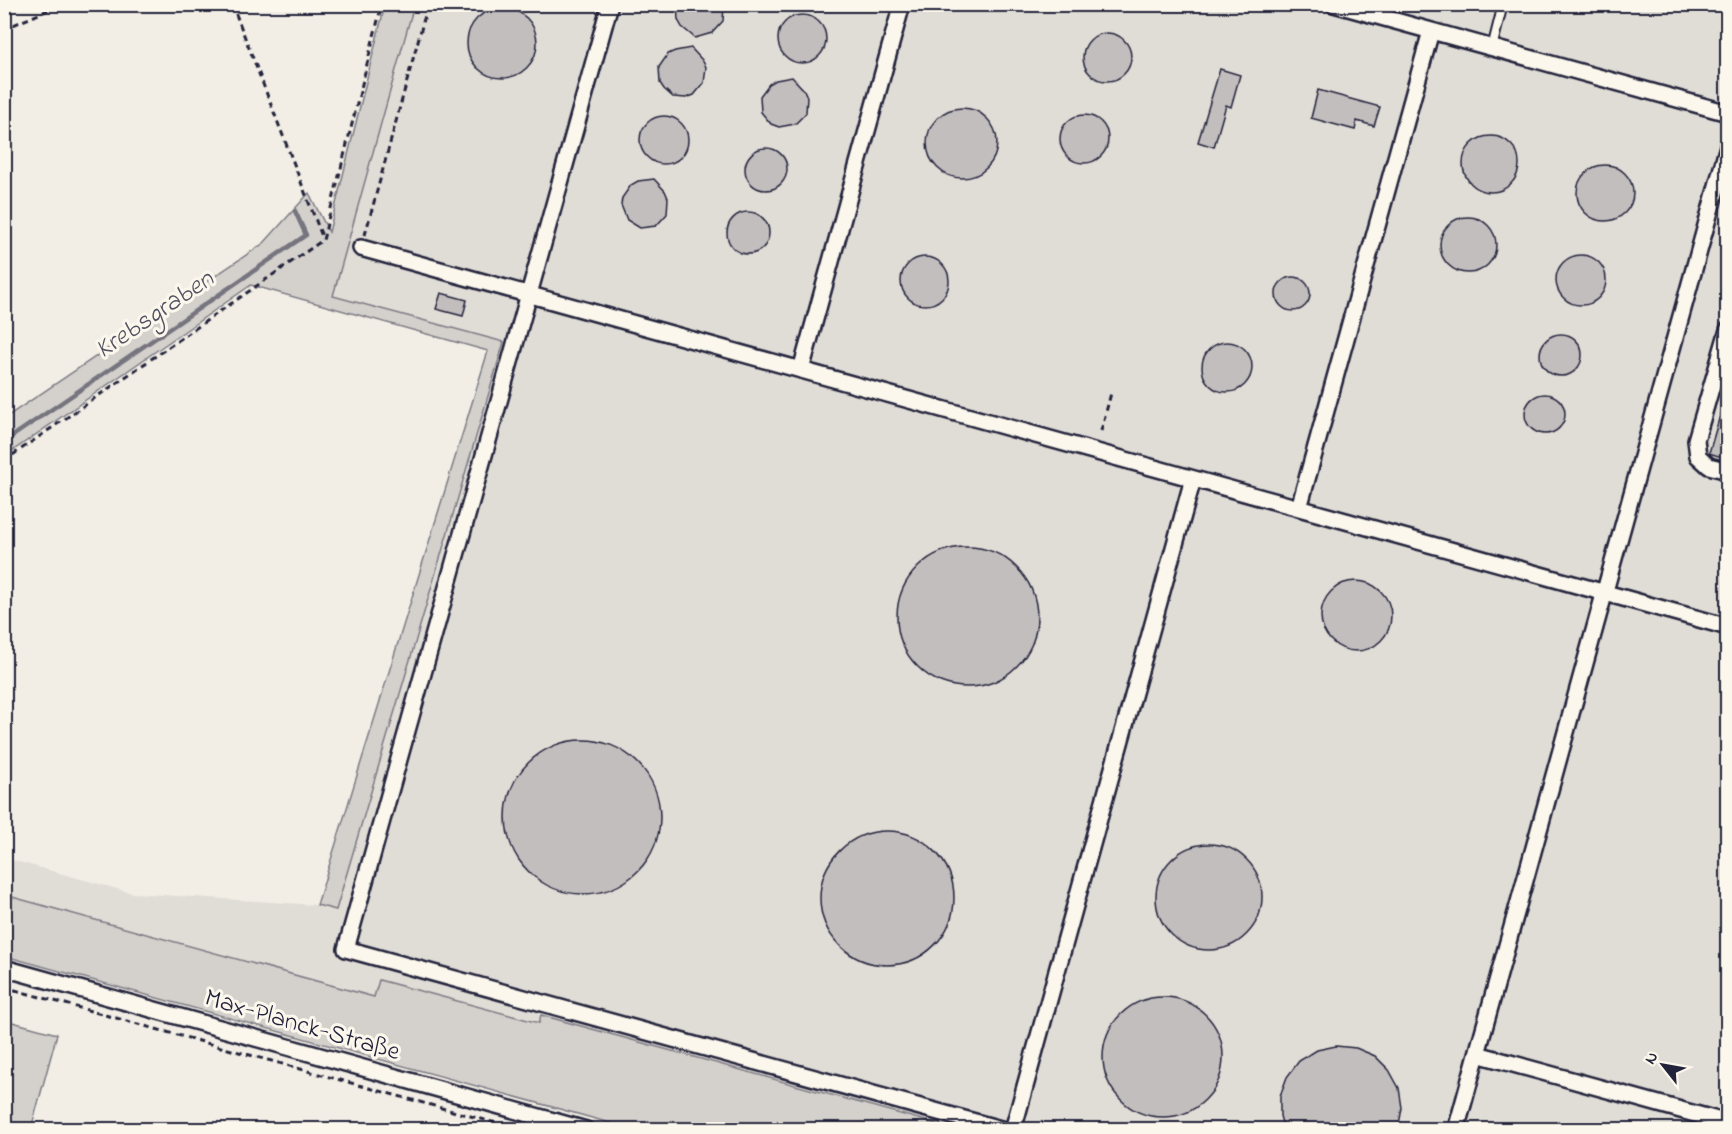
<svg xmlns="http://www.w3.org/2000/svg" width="1732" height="1134" viewBox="0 0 1732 1134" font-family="'Indie Flower',sans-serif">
	<rect width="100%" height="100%" fill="#f2eee5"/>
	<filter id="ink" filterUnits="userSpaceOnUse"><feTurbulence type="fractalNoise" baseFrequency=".0167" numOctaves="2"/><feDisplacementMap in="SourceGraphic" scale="12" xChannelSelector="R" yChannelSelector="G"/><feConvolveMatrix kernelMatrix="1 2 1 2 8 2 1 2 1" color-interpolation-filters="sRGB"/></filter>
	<g filter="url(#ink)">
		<path fill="#e0dcd6" d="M414 5H1727V1129H955L541 1015 539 1023 380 980 374 998 5 895 4 858 132 893 317 905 336 910 504 342 333 296Z"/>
		<path fill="#d4d1cc" stroke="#7b7a84" stroke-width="1.5" d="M385 5H414L333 296 504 342 336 910 317 905 488 351 251 285 5 456V418L264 243 309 193 329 232Z
			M5 895 374 997 379 980 539 1023 541 1015 955 1129H632L5 956Z
			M5 1020 57 1034 31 1129H5Z"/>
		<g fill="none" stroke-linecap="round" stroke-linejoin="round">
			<path stroke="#76747f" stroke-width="4.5" d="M4 442 306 235 295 211"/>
		</g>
		<path fill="#c2bebe" stroke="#22223b" stroke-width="1.5" d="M677 4H724L723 21 712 33 695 38 682 27 678 20Z
			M467 43a35 35 0 1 1 70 0a35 35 0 1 1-70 0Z
			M778 39a24 24 0 1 1 48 0a24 24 0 1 1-48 0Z
			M1083 57a24 24 0 1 1 48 0a24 24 0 1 1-48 0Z
			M691 48 702 60 706 67 704 83 694 95 686 98 673 97 664 89 660 83 659 67 668 54 675 51Z
			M1220 69 1240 75 1231 107 1226 105 1214 147 1198 142Z
			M792 77 804 90 807 97 806 113 795 124 779 127 771 124 761 112 760 96 769 84 776 80Z
			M1318 90 1380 107 1374 126 1357 121 1355 130 1311 118Z
			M927 143a35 35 0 1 1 70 0a35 35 0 1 1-70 0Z
			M1060 139a24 24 0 1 1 48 0a24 24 0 1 1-48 0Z
			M640 140a24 24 0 1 1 48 0a24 24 0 1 1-48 0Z
			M1463 164a28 28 0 1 1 56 0a28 28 0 1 1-56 0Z
			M745 169a21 21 0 1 1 42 0a21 21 0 1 1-42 0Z
			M1577 193a28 28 0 1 1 56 0a28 28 0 1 1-56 0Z
			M654 179 665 191 668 198 667 214 656 226 640 228 627 220 621 205 622 198 631 185 638 181Z
			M727 233a21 21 0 1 1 42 0a21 21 0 1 1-42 0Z
			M1440 245a28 28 0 1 1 56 0a28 28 0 1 1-56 0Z
			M1556 280a25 25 0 1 1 50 0a25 25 0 1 1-50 0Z
			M901 281a24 24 0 1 1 48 0a24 24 0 1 1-48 0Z
			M1276 294a17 17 0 1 1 34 0a17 17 0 1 1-34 0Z
			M441 293 467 300 463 316 436 309Z
			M1540 355a21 21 0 1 1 42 0a21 21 0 1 1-42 0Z
			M1202 367a25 25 0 1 1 50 0a25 25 0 1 1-50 0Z
			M1525 414a20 20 0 1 1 40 0a20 20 0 1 1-40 0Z
			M1724 402 1728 403V459L1709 453Z
			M897 617a70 70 0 1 1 140 0a70 70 0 1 1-140 0Z
			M1321 616a35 35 0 1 1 70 0a35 35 0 1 1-70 0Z
			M506 817a77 77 0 1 1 154 0a77 77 0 1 1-154 0Z
			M820 898a67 67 0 1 1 134 0a67 67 0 1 1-134 0Z
			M1156 897a53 53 0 1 1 106 0a53 53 0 1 1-106 0Z
			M1103 1057a60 60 0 1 1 120 0a60 60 0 1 1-120 0Z
			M1336 1046 1356 1048 1375 1056 1389 1070 1399 1088 1402 1108 1398 1130H1284L1280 1116V1096L1287 1077 1299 1061 1317 1050Z"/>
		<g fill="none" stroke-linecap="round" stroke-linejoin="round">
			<g stroke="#22223b" stroke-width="12">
				<path id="service" d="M1492 48 1503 4"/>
			</g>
			<g stroke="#22223b" stroke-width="20">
				<path id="minor" d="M610 4 346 949 1004 1130
					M1334 4 1728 113
					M361 248 1728 627
					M1728 330 1696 440 1698 456 1709 466 1728 471
					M801 370 902 4
					M1299 508 1431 31
					M4 968 586 1130
					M1477 1054 1728 1123
					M1013 1130 1193 479
					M1456 1130 1728 146"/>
			</g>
			<path stroke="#22223b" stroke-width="3" stroke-dasharray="6 4.5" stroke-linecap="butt" d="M232 4 323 239
				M4 29 62 4
				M365 235 428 4
				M1101 431 1111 393
				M4 461 323 240 382 4
				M4 987 521 1130"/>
			<use href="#service" stroke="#fbf7ec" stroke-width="8"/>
			<use href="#minor" stroke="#fbf7ec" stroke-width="15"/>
		</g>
	</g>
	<g text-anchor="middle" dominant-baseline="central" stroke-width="6" stroke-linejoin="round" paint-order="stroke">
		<g font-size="26" fill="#22223b" stroke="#fbf7ec">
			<text transform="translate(302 1026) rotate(16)">Max-Planck-Straße</text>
		</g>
		<g font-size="27" font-style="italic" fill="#535263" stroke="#fbf7ec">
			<text transform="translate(155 315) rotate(-34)">Krebsgraben</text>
		</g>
	</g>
	<rect width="1732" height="1134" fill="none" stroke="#fbf7ec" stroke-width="24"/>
	<rect x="12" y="12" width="1708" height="1110" fill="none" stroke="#22223b" stroke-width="2" filter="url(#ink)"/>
	<g transform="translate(1663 1065) rotate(301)" stroke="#fbf7ec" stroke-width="4.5" paint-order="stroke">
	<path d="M0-4.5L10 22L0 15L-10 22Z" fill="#22223b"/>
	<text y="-9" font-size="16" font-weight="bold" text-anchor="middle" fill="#22223b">N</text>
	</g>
</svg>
